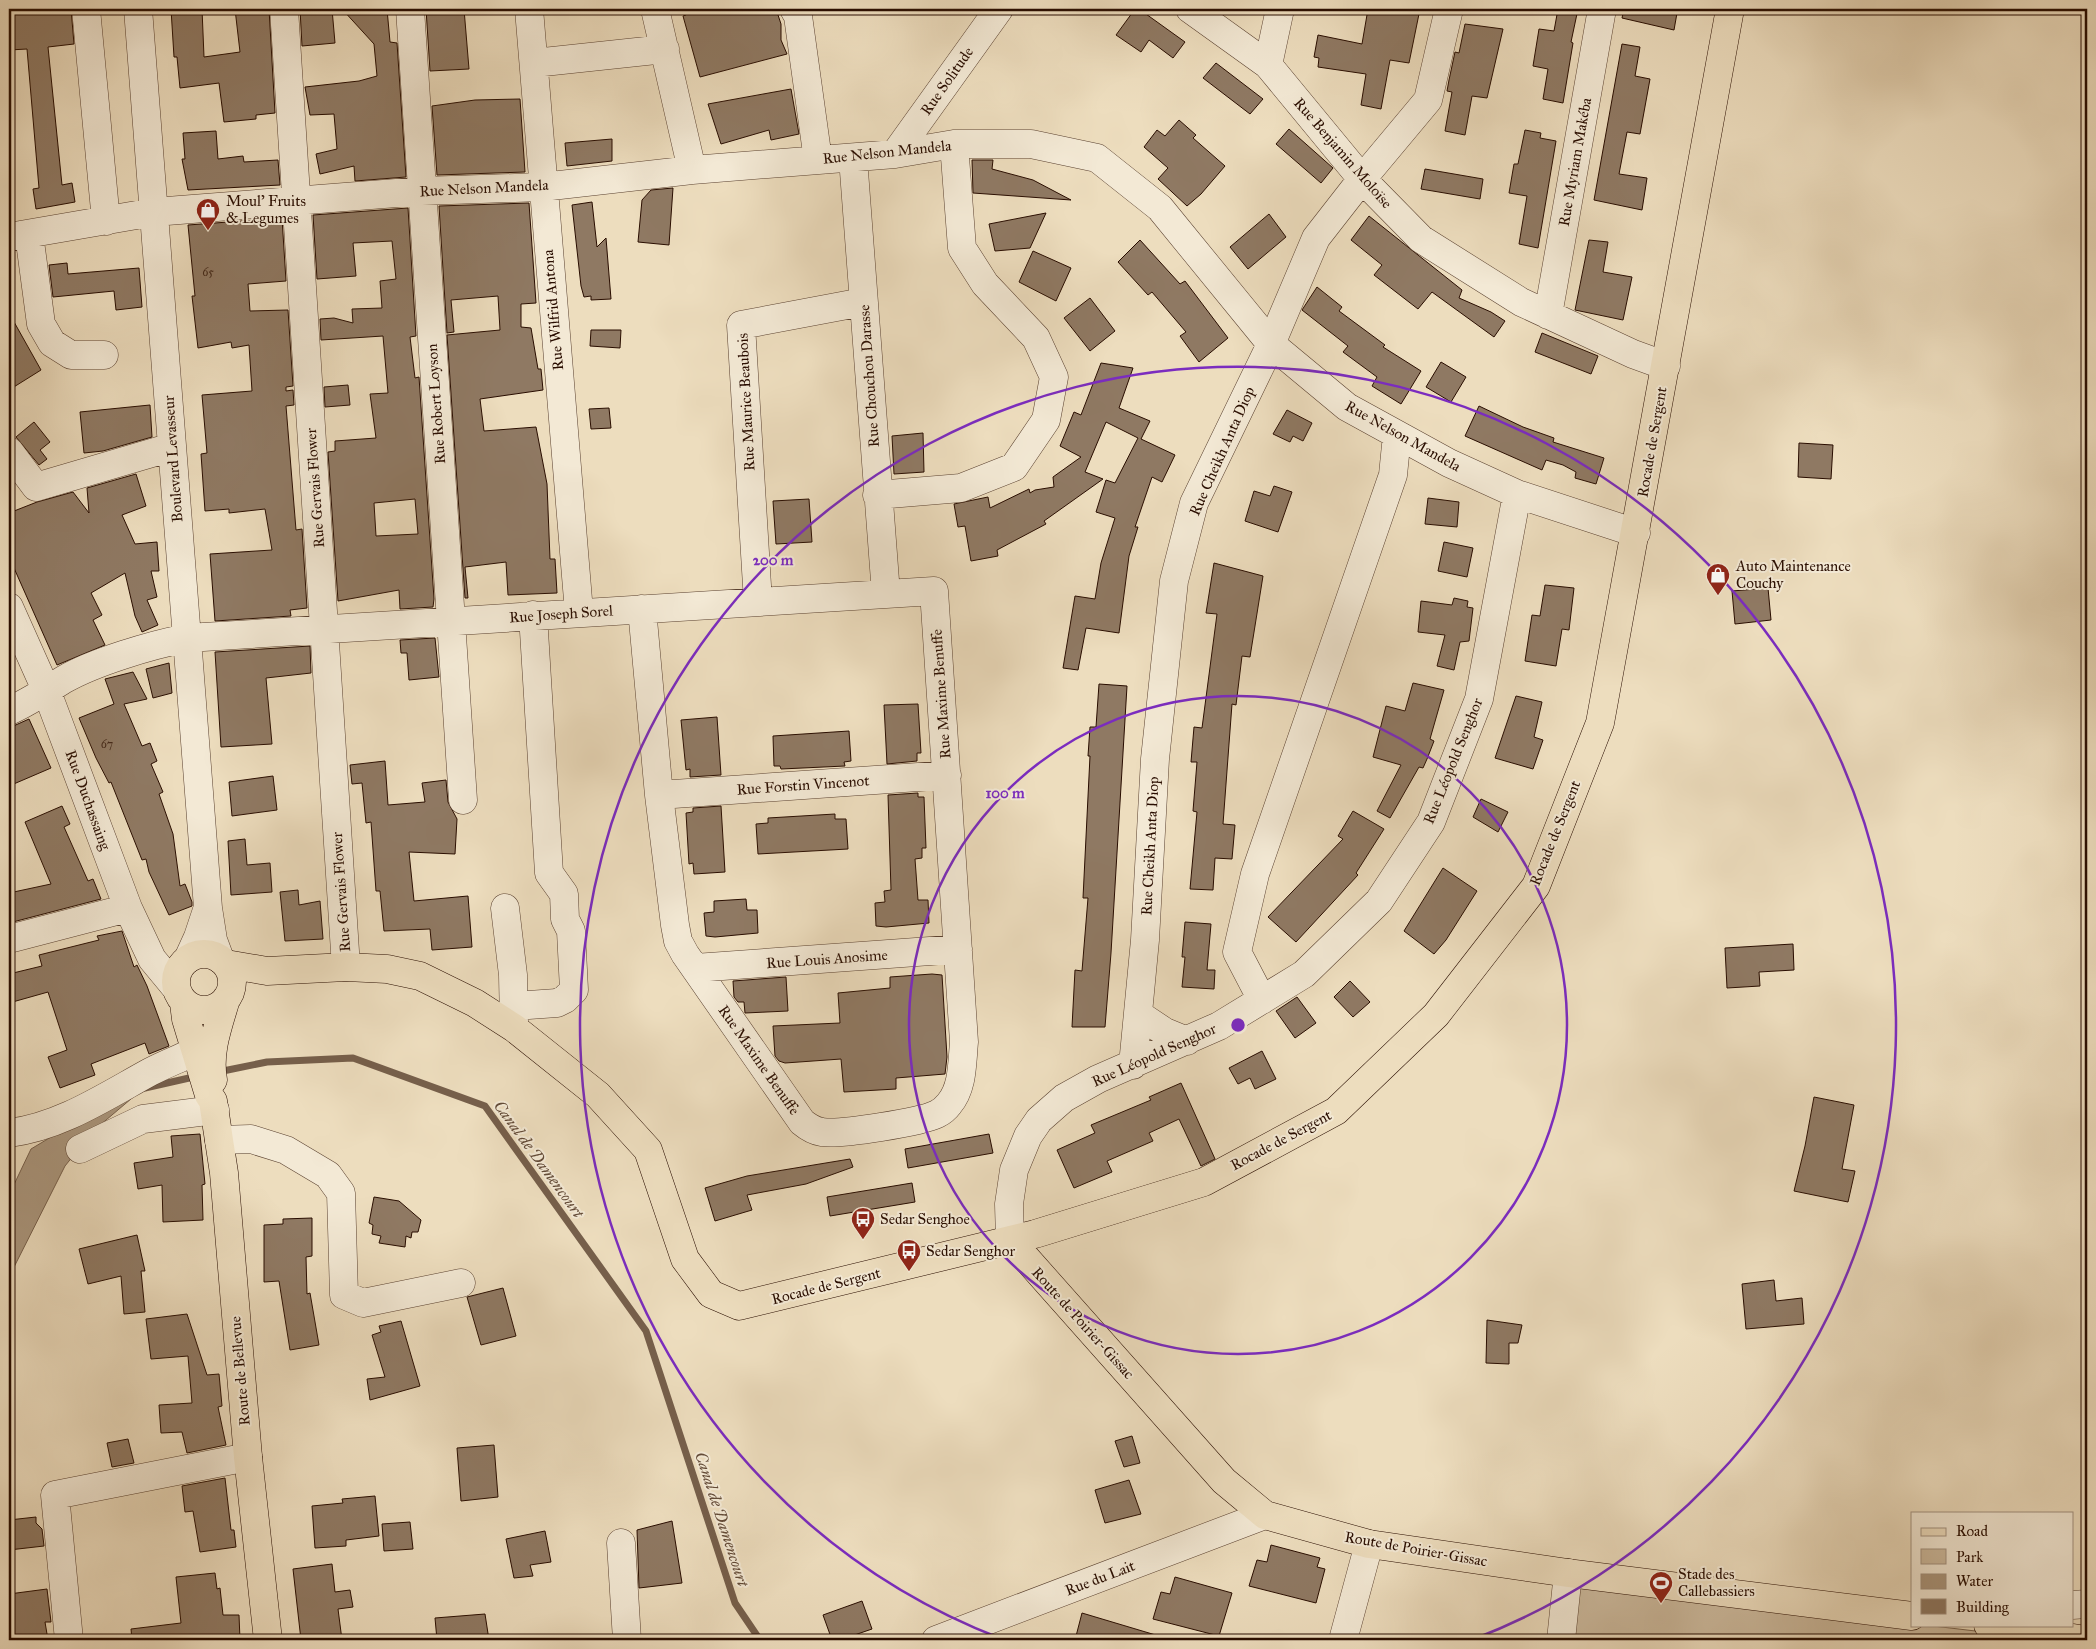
<svg xmlns="http://www.w3.org/2000/svg" width="2096" height="1649" viewBox="0 0 2096 1649" font-family="'IM FELL Great Primer',serif">
	<rect width="100%" height="100%" fill="#edddbe"/>
	<filter id="stains"><feTurbulence type="fractalNoise" baseFrequency=".004" numOctaves="4"/><feColorMatrix values="0 0 0 0 .2 0 0 0 0 .09 0 0 0 0 .02 0 0 0 .5 -.17"/></filter>
	<radialGradient id="worn" r=".72"><stop offset=".6" stop-color="#630" stop-opacity="0"/><stop offset="1" stop-color="#630" stop-opacity=".3"/></radialGradient>
	<path fill="#ccba9e" stroke="#7a644f" d="M1580 1584 2051 1640H1572Z"/>
	<path fill="#aa967d" stroke="#765f4b" d="M144 1088 93 1131 65 1166 9 1277V1195L31 1149 131 1089Z"/>
	<g fill="none" stroke-linecap="round" stroke-linejoin="round">
		<path stroke="#765f4b" stroke-width="7" d="M218 1072 267 1062 353 1058 485 1106 646 1331 735 1603 760 1640
			M145 1088 198 1076"/>
	</g>
	<path fill="#8f7963" stroke="#290d00" fill-rule="evenodd" d="M9 9H71L74 44 48 47 62 185 72 183 75 202 36 209 33 189 39 188 27 49 9 50Z
		M171 9H202L204 57 240 52 235 9H269L275 113 256 115V119L224 122 219 83 180 88 177 57H174Z
		M300 9H332L335 43 302 46Z
		M342 9H387L390 42 397 43 406 177 355 181 354 166 320 174 316 154 337 149 334 114 310 115 305 87 359 81 377 76 374 44Z
		M426 9H464L469 69 430 71Z
		M685 9H776L781 24V40L787 54 700 77 683 16 686 15Z
		M1135 9H1139L1185 42 1173 58 1149 40 1141 52 1116 35Z
		M1368 9H1420L1409 63 1390 60 1381 109 1361 105 1366 74 1318 67 1319 58 1314 57 1318 35 1362 44Z
		M1558 9H1578L1571 42 1573 43 1563 103 1543 99 1548 69 1533 66 1539 29 1554 31Z
		M1624 9H1654L1677 13 1674 30 1622 18Z
		M1465 24 1503 29 1487 98 1472 96 1465 135 1445 131 1452 92 1447 91 1449 80 1455 52 1459 53Z
		M1622 44 1640 47 1635 76 1650 79 1640 134 1627 132 1619 174 1647 178 1642 210 1594 200Z
		M1216 63 1263 99 1250 114 1203 78Z
		M791 89 799 134 771 140 769 130 721 144 708 104Z
		M520 99 525 172 437 175 432 106 475 100Z
		M1179 120 1196 135 1193 138 1225 166 1201 194 1187 206 1158 179 1168 168 1144 147 1157 130 1165 136Z
		M1289 129 1333 168 1321 183 1276 144Z
		M1525 130 1541 133 1540 138 1556 141 1538 248 1519 244 1527 196 1509 193 1514 164H1518Z
		M216 131 218 159 243 156 244 162 278 160 280 185 188 190 182 159H185L183 133Z
		M612 139V161L567 166 565 143Z
		M972 160H993L992 169 1033 180 1071 200 973 193Z
		M1425 169 1483 179 1480 199 1421 189Z
		M673 188 669 245 638 242 642 200 651 190Z
		M592 202 597 247 606 238 611 299 591 300V296L584 297 581 286 572 205Z
		M529 203 536 303 521 304V327L531 328 538 369H541L543 390 480 399 484 431 536 427 547 484 550 559H555L557 593 508 595 506 562 465 567 468 598H465L447 335 500 330 498 296 451 300 454 332 447 333 439 206Z
		M408 208 416 336 410 337 415 378 419 377 434 599 433 607 400 609 399 590 338 601 328 452 335 451V441L376 438 370 394 388 393 383 336 321 340 320 319 334 318 353 323 352 309 382 308 380 281 396 279 392 241 353 243 356 276 317 279 313 215ZM415 499 418 534 376 536 374 503Z
		M1046 213 1030 248 995 251 989 224Z
		M1269 214 1286 237 1248 269 1230 247Z
		M1369 216 1462 290 1459 298 1491 312 1505 321 1494 337 1432 292 1418 309 1374 275 1382 265 1351 240Z
		M282 218 286 281 248 284 250 311 288 310 293 386 286 387V391L293 390 294 405 286 406 296 530 302 529 307 608 290 610 291 616 215 621 210 554 272 550 265 509 229 513V509L205 511 201 454 207 453 202 395 252 391 249 345 232 348 231 342 198 348 192 296H195L188 225Z
		M1140 240 1180 284 1185 281 1228 338 1199 362 1180 336 1186 332 1152 292 1148 295 1118 262Z
		M1589 240 1608 242 1603 272 1632 277 1623 320 1575 310Z
		M1033 251 1071 268 1056 301 1019 282Z
		M67 263 68 274 139 268 142 307 116 310 114 291 53 297 49 265Z
		M1317 287 1342 307 1339 311 1385 345 1383 347 1421 371 1401 404 1372 386 1377 377 1343 352 1348 346 1302 310Z
		M1090 298 1115 331 1090 351 1064 318Z
		M9 313 41 370 9 390Z
		M591 330H621L620 348 590 346Z
		M1542 333 1598 356 1591 374 1535 352Z
		M1441 362 1466 377 1451 402 1426 387Z
		M1101 363 1133 368 1119 408 1150 421 1141 439 1175 455 1162 482 1152 477 1135 527H1138L1129 556 1119 633 1086 628 1078 670 1063 668 1075 596 1095 599 1101 563 1115 518 1096 512 1106 480 1115 483 1138 438 1106 422 1085 472 1103 479 1044 521 1046 524 997 550 998 556 971 561 965 526 958 527 954 504 988 497 990 508 1029 489 1030 493 1035 490 1054 487 1053 477 1081 457 1060 446 1074 412 1081 415Z
		M348 385 350 405 325 407 324 387Z
		M150 405 152 437 103 451 84 453 80 412Z
		M1479 406 1523 427 1554 438 1553 442 1604 458 1596 484 1575 478 1576 472 1563 465 1546 460 1542 470 1465 436Z
		M609 408 611 428 591 429 589 409Z
		M1287 410 1312 423 1303 441 1293 436 1290 442 1273 434Z
		M34 422 50 442 40 450 47 459 39 465 16 437Z
		M923 433 924 472 894 474 892 436Z
		M1799 443 1833 445 1831 479 1798 477Z
		M136 474 146 506 122 515 135 544 157 542 159 571H151L157 597 147 600 158 625 142 632 135 616 125 573 91 593 102 615 93 620 105 645 57 665 14 568 9 572V513L37 502 73 492 89 513 87 488Z
		M1274 486 1292 492 1278 532 1245 521 1254 491 1270 496Z
		M1428 498 1459 502 1457 527 1425 524Z
		M809 499 812 542 776 544 773 501Z
		M1444 542 1473 548 1467 577 1438 571Z
		M1214 563 1263 576 1250 657 1242 656 1236 705 1232 704 1223 824 1235 825 1232 859 1215 858 1213 890 1190 889 1197 812 1193 811 1197 762H1191L1194 727 1202 728 1217 614 1206 613Z
		M1545 585 1574 588 1569 630 1562 629 1556 666 1525 661 1532 615 1540 616Z
		M1768 588 1771 620 1735 624 1732 591Z
		M1454 598 1468 601 1467 607 1473 608 1469 641 1460 642 1454 670 1437 666 1445 635 1418 632 1421 601 1452 605Z
		M435 638 439 677 409 680 407 653H401L400 640Z
		M310 646 311 673 266 678 272 744 221 747 215 652Z
		M169 663 172 693 153 698 146 669Z
		M133 672 147 699 124 704 142 746 150 743 157 761 151 764 163 792 159 794 173 834 180 886 185 884 192 902V906L169 915 149 872 146 859 142 860 111 782 109 783 96 758 79 718 114 704 105 679Z
		M1413 683 1444 690 1430 739 1434 741 1427 759 1423 768 1419 767 1390 818 1377 811 1401 765 1373 757 1386 706 1405 711Z
		M1099 684 1127 686 1111 953 1105 1027H1072L1075 970 1082 971 1088 898H1083L1090 756H1088L1090 727H1096Z
		M1516 696 1542 702 1534 737 1543 740 1533 769 1495 758Z
		M918 704 921 753H917V761L887 764 884 705Z
		M717 717 721 775 690 777V769L686 770 681 720Z
		M29 719 51 768 9 786V728Z
		M849 731 851 761 844 762 845 766 781 769 780 766H774L773 736Z
		M385 761 388 805 425 802 422 783 446 780 448 802 457 819 455 854 409 852 414 901 468 896 472 947 432 950 430 929 384 931 380 891H376L371 822 366 823 362 783 352 784 350 765Z
		M273 776 277 810 232 816 229 782Z
		M918 793V797H924L926 848H922V858L915 859 918 900H928L929 923 886 927 876 926 875 903 885 902 884 891 891 890 888 795Z
		M1481 799 1508 812 1498 832 1473 817Z
		M62 806 70 824 64 827 88 881 93 879 101 899 9 923V893L51 884 25 822Z
		M721 806 725 872 694 874 693 863 689 864 686 813 693 812V808Z
		M1353 811 1384 829 1356 873 1358 875 1296 942 1268 917 1343 839 1338 836Z
		M835 814V819H846L848 849 758 854 756 824 768 823V818Z
		M245 839 247 865 270 863 272 892 231 895 228 841Z
		M1443 868 1477 891 1446 940 1434 954 1404 931Z
		M298 890 299 905 320 901 323 939 285 941 280 892Z
		M746 899 747 910H757L758 933 715 937 706 936 704 913 714 912V901Z
		M1185 922 1211 924 1207 970H1215L1214 989 1182 987 1185 957H1182Z
		M122 931 134 967 137 965 147 986 169 1046 149 1054 145 1043 91 1064 95 1075 60 1088 48 1057 67 1050 48 992 9 1003V974L42 966 39 955 99 940 97 936Z
		M1793 944 1794 970 1759 972 1760 986 1727 988 1725 948Z
		M932 974 942 975 947 1057 945 1074 896 1078V1089L844 1092 841 1059 785 1063 779 1061 775 1056 773 1026 840 1023 838 993 890 988V977Z
		M786 977 788 1011 745 1013 744 1002H738L734 997 733 981Z
		M1350 981 1370 1002 1353 1017 1334 997Z
		M1297 997 1316 1023 1295 1038 1276 1011Z
		M1262 1051 1276 1079 1255 1089 1250 1078 1238 1084 1229 1068Z
		M1181 1083 1215 1159 1201 1166 1179 1119 1149 1133 1153 1141 1107 1161 1112 1172 1074 1188 1057 1150 1095 1133 1091 1125 1151 1100 1149 1097Z
		M1814 1097 1854 1105 1842 1169 1855 1171 1848 1202 1794 1191 1805 1146Z
		M200 1134 205 1184 202 1185 203 1220 163 1222 162 1185 138 1189 134 1163 173 1157 171 1136Z
		M989 1134 993 1153 908 1168 905 1149Z
		M850 1159 853 1167 806 1184 747 1195 752 1210 715 1221 705 1188 747 1176Z
		M912 1183 915 1202 830 1216 827 1197Z
		M374 1197 399 1201 421 1220 418 1232H412L411 1238 406 1236 405 1247 379 1243 381 1236 372 1234 373 1225 369 1223Z
		M312 1218V1256L306 1257 307 1294 310 1293 319 1345 290 1350 279 1281 264 1282V1225L283 1224V1219Z
		M137 1235 145 1271H141L145 1312 124 1314 121 1276 88 1284 79 1249Z
		M1774 1280 1776 1301 1802 1298 1804 1324 1746 1329 1742 1284Z
		M503 1288 516 1336 481 1345 467 1297Z
		M187 1314 207 1375 219 1374 222 1406 218 1407 226 1445 187 1453 182 1432 161 1433 159 1405 192 1403 188 1356 151 1359 146 1319Z
		M1487 1320 1522 1325 1518 1343H1509V1364L1486 1363Z
		M401 1321 420 1386 370 1400 367 1379 385 1377 372 1335 381 1332 379 1326Z
		M1132 1436 1140 1463 1124 1467 1115 1441Z
		M128 1439 134 1463 112 1467 107 1443Z
		M494 1445 498 1497 461 1501 457 1448Z
		M225 1478 231 1530H234L236 1547 200 1552 193 1511 185 1512 182 1486Z
		M1129 1480 1141 1514 1105 1523 1095 1490Z
		M375 1496 379 1536 346 1540V1546L315 1548 312 1506 343 1503 342 1499Z
		M36 1517V1523L42 1529 44 1546 9 1550V1520Z
		M672 1521 682 1583 639 1588 637 1530Z
		M410 1522 413 1549 384 1551 382 1524Z
		M545 1531 551 1562 530 1565 533 1576 514 1578 506 1539Z
		M1271 1545 1320 1558 1317 1567 1325 1569 1316 1603 1249 1586 1257 1560 1267 1562Z
		M332 1564 335 1592 350 1590 353 1607 338 1609 342 1640H301L293 1569Z
		M215 1573 217 1589 220 1588 223 1615H239L240 1640H132L131 1629 181 1623 176 1577Z
		M1175 1577 1232 1593 1219 1636 1153 1619 1161 1592 1170 1594Z
		M47 1589 51 1622H45L48 1640H12L9 1626V1594Z
		M862 1601 872 1629 840 1640H832L823 1615Z
		M1082 1613 1159 1636 1158 1640H1075Z
		M485 1614 489 1640H437L435 1618Z"/>
	<g fill="none" stroke-linecap="round" stroke-linejoin="round">
		<g stroke="#5a4130" stroke-width="29">
			<path id="minor" d="M86 9 106 221
				M138 9 208 908 213 940 220 959
				M284 9 346 967
				M410 9 463 800
				M529 9 579 612
				M655 9 692 170
				M794 9 798 16 818 160
				M1190 9 1268 65 1362 179 1421 239 1521 302 1633 354 1666 366
				M534 63 665 49
				M1268 65 1280 9
				M895 154 999 9
				M853 158 886 594
				M29 234 41 324 52 343 71 355H104
				M9 237 154 212 422 191 542 187 692 170 895 154 954 144H1031L1097 158 1160 208 1271 344 1347 407 1449 463 1517 494 1636 533
				M1548 315 1602 9
				M9 451 36 487 172 447
				M877 495 961 488 1014 467 1046 420 1054 377 1036 338 985 284 962 248 954 144
				M758 602 741 325 863 302
				M9 607 47 692 128 908 152 959 176 988
				M9 711C29 702 44 692 63 680 94 662 151 645 187 638L934 591 964 1042C962 1063 963 1088 949 1104 946 1108 941 1112 937 1114 921 1122 840 1135 822 1132 814 1131 808 1127 802 1122L685 954 678 941 675 925 659 795 642 609
				M659 795 947 775
				M505 908 513 975 514 1024
				M9 939 128 908
				M188 959 198 937 207 910
				M695 968 958 949
				M1262 1000 1237 952 1255 874 1393 475 1397 435
				M514 1006 557 1003 565 999 574 990 571 931 565 919 564 894 549 873 533 615
				M1138 1014 1165 1032 1187 1041
				M1133 1065 1145 940 1155 759 1174 581 1194 503 1271 344 1316 238 1362 179 1428 100 1449 9
				M9 1133C60 1127 106 1096 150 1072 165 1064 181 1058 196 1051
				M219 1140 251 1139 286 1150 328 1175 341 1193 344 1295 363 1303 461 1283
				M80 1149 143 1119 215 1110
				M1010 1240 1009 1204 1014 1170 1028 1136 1039 1120 1064 1098 1098 1079 1219 1026 1304 974 1379 901 1431 822 1479 699 1517 494
				M621 1543 627 1640
				M2072 1605 2087 1604
				M69 1640 55 1495 248 1457
				M936 1640 1265 1515
				M1343 1640 1369 1544
				M1561 1640 1568 1573"/>
		</g>
		<g stroke="#290d00" stroke-width="29">
			<path id="major" d="M176 982a28 28 0 1 1 56 0a28 28 0 1 1-56 0Z
				M226 964 267 971 346 967 387 969 420 976 475 1003 514 1028 598 1095 648 1150 685 1259 711 1294 739 1306 1035 1234 1204 1182 1336 1111 1436 1015 1536 886 1600 723 1730 9
				M184 1003 186 1019 209 1095 213 1101 224 1173 248 1457 268 1640
				M213 1080C208 1052 218 1026 226 999
				M1010 1240 1224 1481 1265 1515 1369 1544 1568 1573 1912 1616
				M1988 1625 2086 1640"/>
		</g>
		<use href="#minor" stroke="#f3e9d5" stroke-width="28"/>
		<use href="#major" stroke="#edddbe" stroke-width="28"/>
	</g>
	<g fill="none" stroke="#7b2cbf" stroke-width="2.5">
		<circle cx="1238" cy="1025" r="329"/>
		<path d="M1002 1639A658 658 0 1 1 1474 1639"/>
	</g>
	<defs>
		<g id="shop-pin" transform="scale(1.25)"><path d="M0 17L-7.5 6A9.5 9.5 0 1 1 7.5 6Z" fill="#8f2418" stroke="#f3e9d5"/><path d="M-5-2.5h2.3a2.7 3.5 0 0 1 5.4 0H5L5.5 6h-11ZM-1.5-2.5h3a1.5 2.3 0 0 0-3 0Z" fill="#fff"/></g>
		<g id="bus-pin" transform="scale(1.25)"><path d="M0 17L-7.5 6A9.5 9.5 0 1 1 7.5 6Z" fill="#8f2418" stroke="#f3e9d5"/><path d="M-5-6H5V4H4V6H2V4H-2V6H-4V4H-5ZM-3.5-4V0h7V-4ZM-3.5 1.2v1.5H-2V1.2ZM2 1.2v1.5H3.5V1.2Z" fill="#fff"/></g>
		<g id="stadium-pin" transform="scale(1.25)"><path d="M0 17L-7.5 6A9.5 9.5 0 1 1 7.5 6Z" fill="#8f2418" stroke="#f3e9d5"/><path d="M0-5a6.5 5 0 1 0 0 10a6.5 5 0 1 0 0-10ZM-3.5-1.8h7v3.6h-7Z" fill="#fff"/></g>
	</defs>
	<g fill-rule="evenodd">
		<use href="#shop-pin" x="208" y="210"/>
		<use href="#shop-pin" x="1718" y="575"/>
		<use href="#bus-pin" x="863" y="1219"/>
		<use href="#bus-pin" x="909" y="1251"/>
		<use href="#stadium-pin" x="1661" y="1583"/>
	</g>
	<g text-anchor="middle" dominant-baseline="central" stroke-width="4" stroke-linejoin="round" paint-order="stroke">
		<g font-size="12" fill="#422819">
			<text x="208" y="272">65</text>
			<text x="107" y="744">67</text>
		</g>
		<g font-size="15" fill="#290d00" stroke="#f3e9d5">
			<text transform="translate(947 81) rotate(-55)">Rue Solitude</text>
			<text transform="translate(887 152) rotate(-6)">Rue Nelson Mandela</text>
			<text transform="translate(1343 153) rotate(49)">Rue Benjamin Moloïse</text>
			<text transform="translate(1575 162) rotate(-80)">Rue Myriam Makéba</text>
			<text transform="translate(484 188) rotate(-3)">Rue Nelson Mandela</text>
			<text transform="translate(553 310) rotate(-95)">Rue Wilfrid Antona</text>
			<text transform="translate(869 376) rotate(-94)">Rue Chouchou Darasse</text>
			<text transform="translate(746 402) rotate(-93)">Rue Maurice Beaubois</text>
			<text transform="translate(436 404) rotate(-94)">Rue Robert Loyson</text>
			<text transform="translate(1403 436) rotate(29)">Rue Nelson Mandela</text>
			<text transform="translate(1652 442) rotate(-80)">Rocade de Sergent</text>
			<text transform="translate(1222 451) rotate(-66)">Rue Cheikh Anta Diop</text>
			<text transform="translate(173 459) rotate(-94)">Boulevard Levasseur</text>
			<text transform="translate(315 488) rotate(-94)">Rue Gervais Flower</text>
			<text transform="translate(561 614) rotate(-4)">Rue Joseph Sorel</text>
			<text transform="translate(941 694) rotate(-94)">Rue Maxime Benuffe</text>
			<text transform="translate(1453 761) rotate(-68)">Rue Léopold Senghor</text>
			<text transform="translate(803 785) rotate(-4)">Rue Forstin Vincenot</text>
			<text transform="translate(88 800) rotate(70)">Rue Duchassaing</text>
			<text transform="translate(1555 833) rotate(-68)">Rocade de Sergent</text>
			<text transform="translate(1150 846) rotate(-87)">Rue Cheikh Anta Diop</text>
			<text transform="translate(341 892) rotate(-94)">Rue Gervais Flower</text>
			<text transform="translate(827 959) rotate(-4)">Rue Louis Anosime</text>
			<text transform="translate(1154 1055) rotate(-24)">Rue Léopold Senghor</text>
			<text transform="translate(759 1060) rotate(55)">Rue Maxime Benuffe</text>
			<text transform="translate(1281 1140) rotate(-28)">Rocade de Sergent</text>
			<text transform="translate(826 1286) rotate(-14)">Rocade de Sergent</text>
			<text transform="translate(1083 1323) rotate(48)">Route de Poirier-Gissac</text>
			<text transform="translate(240 1371) rotate(-95)">Route de Bellevue</text>
			<text transform="translate(1416 1549) rotate(10)">Route de Poirier-Gissac</text>
			<text transform="translate(1100 1578) rotate(-21)">Rue du Lait</text>
		</g>
		<g font-size="15" fill="#290d00" stroke="#f3e9d5" text-anchor="start">
			<text x="226" y="201">Moul' Fruits<tspan x="226" dy="17">&amp; Legumes</tspan></text>
			<text x="1736" y="566">Auto Maintenance<tspan x="1736" dy="17">Couchy</tspan></text>
			<text x="880" y="1219">Sedar Senghoe</text>
			<text x="926" y="1251">Sedar Senghor</text>
			<text x="1678" y="1574">Stade des<tspan x="1678" dy="17">Callebassiers</tspan></text>
		</g>
		<g font-size="16" font-style="italic" fill="#634b38" stroke="#f3e9d5">
			<text transform="translate(539 1159) rotate(54)">Canal de Damencourt</text>
			<text transform="translate(722 1519) rotate(72)">Canal de Damencourt</text>
		</g>
	</g>
	<circle cx="1238" cy="1025" r="8" fill="#7b2cbf" stroke="#f3e9d5" stroke-width="2.5"/>
	<g font-size="15" text-anchor="middle" font-weight="bold" fill="#7b2cbf" stroke="#f3e9d5" stroke-width="4" stroke-linejoin="round" paint-order="stroke">
		<text x="773" y="565">200 m</text>
		<text x="1005" y="798">100 m</text>
	</g>
	<rect width="2096" height="1649" fill="none" stroke="#edddbe" stroke-width="30"/>
	<rect x="10" y="10" width="2076" height="1629" fill="none" stroke="#290d00" stroke-width="2.5"/>
	<rect x="15" y="15" width="2066" height="1619" fill="none" stroke="#290d00"/>
	<rect x="1911" y="1512" width="162" height="115" fill="#f3e9d5" stroke="#a29180"/>
	<rect x="1921" y="1528" width="25" height="8" fill="#edddbe" stroke="#a29180"/>
	<text x="1956" y="1536" font-size="15" fill="#290d00">Road</text>
	<rect x="1921" y="1549" width="25" height="15" fill="#ccba9e" stroke="#a29180"/>
	<text x="1956" y="1562" font-size="15" fill="#290d00">Park</text>
	<rect x="1921" y="1574" width="25" height="15" fill="#aa967d" stroke="#a29180"/>
	<text x="1956" y="1586" font-size="15" fill="#290d00">Water</text>
	<rect x="1921" y="1599" width="25" height="15" fill="#8f7963" stroke="#a29180"/>
	<text x="1956" y="1612" font-size="15" fill="#290d00">Building</text>
	<rect width="100%" height="100%" filter="url(#stains)"/>
	<rect width="100%" height="100%" fill="url(#worn)"/>
</svg>
